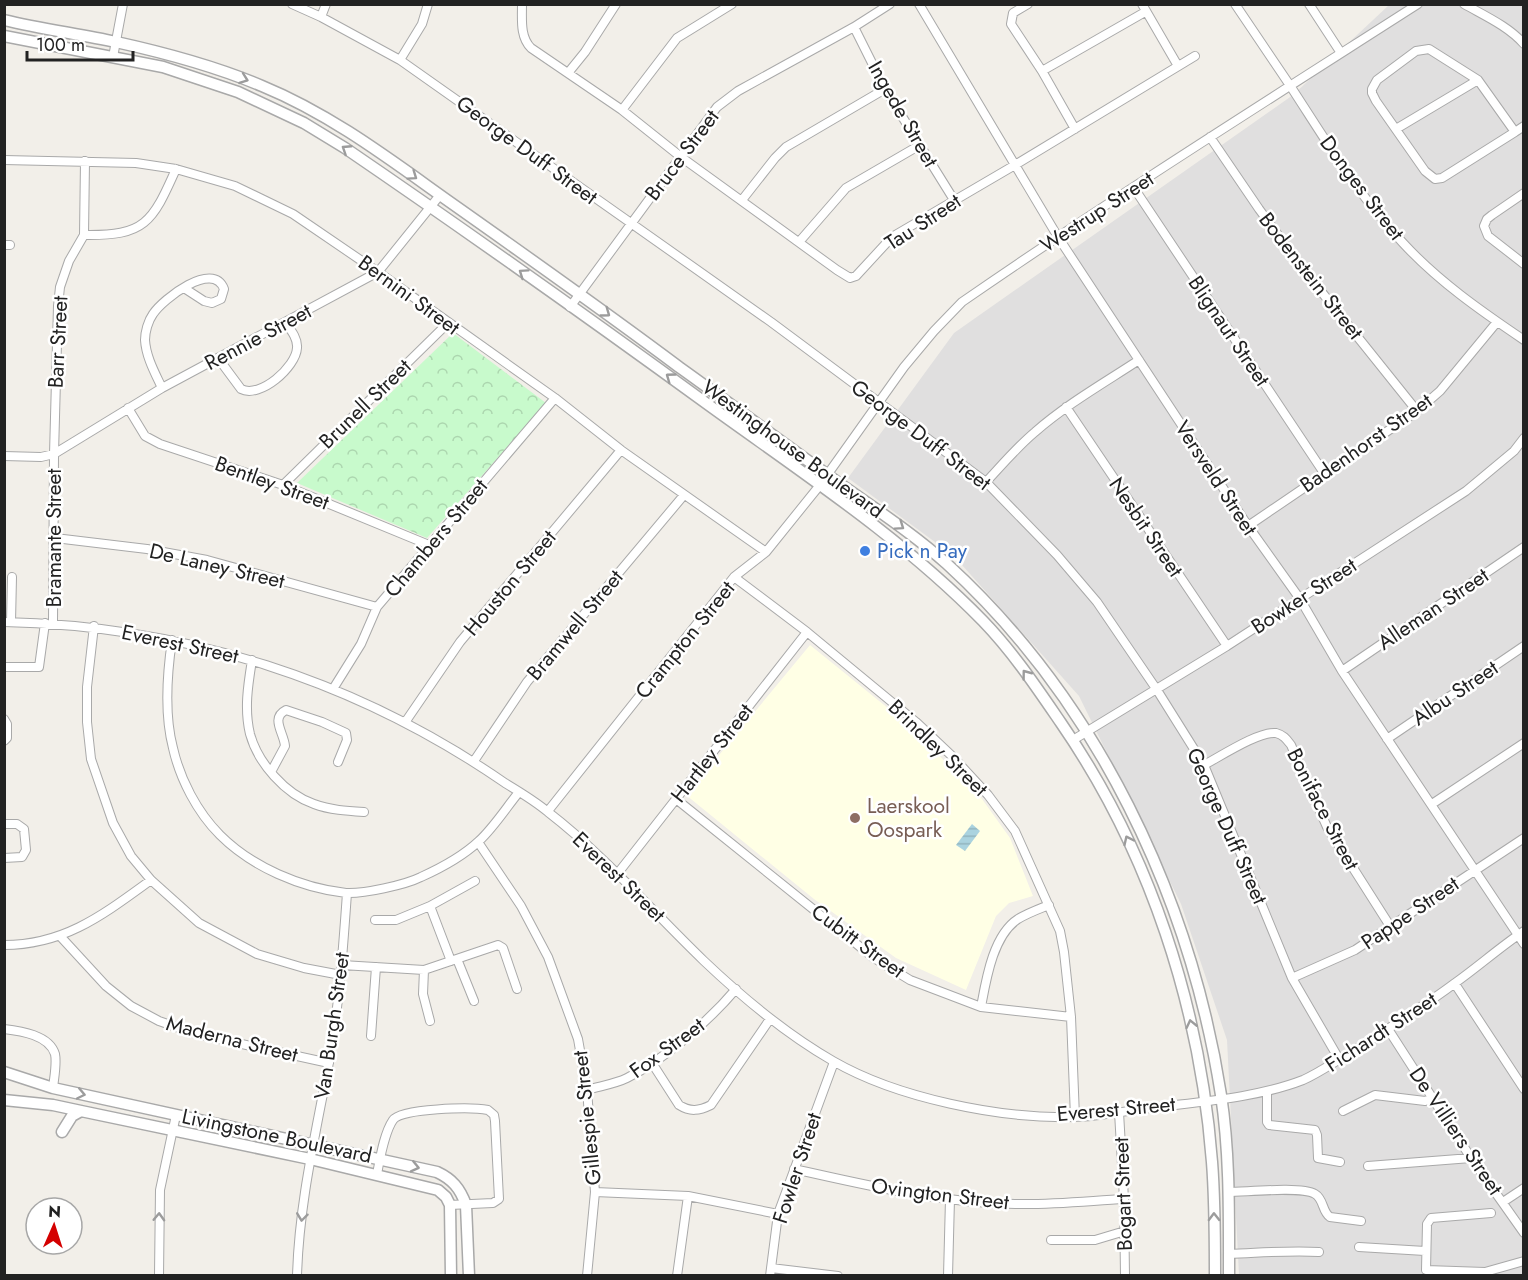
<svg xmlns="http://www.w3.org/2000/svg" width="1528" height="1280" viewBox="0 0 1528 1280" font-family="Jost,sans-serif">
	<defs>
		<pattern id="park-crowns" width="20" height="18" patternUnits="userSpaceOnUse" patternTransform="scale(1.5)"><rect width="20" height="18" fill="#c8facc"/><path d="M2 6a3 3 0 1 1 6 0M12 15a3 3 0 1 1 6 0" fill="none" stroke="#acd6af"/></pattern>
		<pattern id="water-rules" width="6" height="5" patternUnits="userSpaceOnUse" patternTransform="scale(1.5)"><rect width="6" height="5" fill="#aad3df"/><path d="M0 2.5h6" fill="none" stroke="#92b5bf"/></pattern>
	</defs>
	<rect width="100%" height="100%" fill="#f2efe9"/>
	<path fill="#e0dfdf" d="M1389 5H1523V1275H1239L1227 1040 1181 904 1079 696 954 556 848 478 954 333 1293 95Z"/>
	<path fill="#ffffe5" d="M810 645 910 726 982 799 1010 838 1033 896 1009 903 996 916 966 990 896 958 814 899 686 795Z"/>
	<path fill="url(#park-crowns)" d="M453 333 546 403 427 538 297 483Z"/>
	<path fill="url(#water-rules)" d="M972 824 980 831 965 851 956 845Z"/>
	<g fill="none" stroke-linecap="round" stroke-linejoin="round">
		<g stroke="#a9a9a9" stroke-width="10">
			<path id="minor" d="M292 4 321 17 400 60 771 322 986 482 1057 555 1097 602 1157 690 1204 765 1292 978 1339 1059
				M522 4C522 20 520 37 531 48L622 110 681 157 837 270 850 278 856 276 892 237 1015 165 1195 56
				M919 4 1058 237 1248 526 1300 599 1342 671 1524 944
				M1028 4 1013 13 1011 24 1042 71 1075 129
				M1142 4 1178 66
				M1235 4C1253 31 1271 57 1289 84 1325 139 1358 195 1403 243 1438 281 1481 311 1524 340
				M1309 4 1341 53
				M1464 4C1485 16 1508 26 1524 44
				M321 17 326 4
				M854 27 885 89 954 200
				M113 57 123 4
				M400 60 422 24 428 4
				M1042 71 1145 12
				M568 73 585 52 616 4
				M622 110 677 38 732 4
				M1396 129 1478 80
				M1515 132 1478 80 1429 49 1416 51 1377 80 1372 89V93L1376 101 1425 171 1435 179 1442 178 1515 132 1524 126
				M1210 137 1259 209 1304 270 1417 411
				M4 160 136 163 176 169 235 186 293 214 378 272 555 398 621 450 766 552
				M1134 188 1324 473
				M1524 193 1492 215 1487 219 1484 226 1488 236 1524 264
				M742 200 775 158 786 147 885 89
				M84 235C145 236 152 223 176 169
				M799 242 846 188 920 145
				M4 245H10
				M570 307 717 107 738 91 854 27 890 4
				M218 358 241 389C260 399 296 367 297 348 298 338 290 329 285 322
				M162 388C155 373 146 357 145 340 145 332 148 321 153 314 163 299 213 260 224 289L221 299 212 303 204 301 184 288
				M1066 407 1227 646
				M128 408 145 436 160 444 283 485 429 545
				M4 456 41 457 54 454 162 388 378 272 440 195
				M986 482C1002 465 1017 447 1035 432 1067 404 1104 383 1139 360
				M283 485 448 323
				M1248 526 1417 411 1440 391 1497 322
				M55 538 147 549 207 560 377 607
				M734 577 807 632 916 722 953 757 988 795 1015 831 1060 931 1064 952 1071 1017 1075 1117
				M4 622C186 626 356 680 505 783 520 792 535 801 548 812 605 856 652 911 704 961 743 998 786 1034 833 1061 897 1098 1000 1119 1074 1117 1096 1117 1120 1112 1142 1109 1194 1102 1254 1099 1303 1080 1321 1072 1337 1060 1355 1050 1389 1028 1423 1007 1455 983 1479 966 1500 947 1524 931
				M11 622 12 577
				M53 623 54 454 58 306 60 287 69 261 84 235 85 161
				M94 626 87 687V722L91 759 113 823 131 856 151 880 199 923 257 954 304 968 341 975
				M172 640C167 674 164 714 173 748 180 779 197 812 220 835 252 867 301 888 346 893 363 894 405 885 421 877 441 868 463 856 479 841 494 827 506 808 519 792
				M252 660C248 685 244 709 250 734 258 763 285 794 314 804 330 810 347 811 364 812
				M4 667H39L45 623
				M1342 671 1524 547
				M333 689 361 644 377 607 555 398
				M4 719 7 724V738L4 741
				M406 721 460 642 621 450
				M1387 739 1524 646
				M1073 740 1227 646 1466 491 1514 451 1524 438
				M474 761 527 682 684 495
				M1204 765C1221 756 1259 731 1276 733 1284 735 1287 740 1291 745L1327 827 1390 926
				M271 772 285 746C284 733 270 718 286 710L322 722 346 733 347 740 338 762
				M676 799 874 958 910 980 981 1007 1071 1017
				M1432 804 1524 743
				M548 811 734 577 766 552 820 485 904 367 934 331 962 302C1111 199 1265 102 1418 4
				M4 824H17L24 829 26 850 22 857 4 858
				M478 842 521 906 548 957 578 1039 587 1090 595 1192 587 1276
				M618 873 807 632
				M430 906 475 881
				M375 920H396L430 906 451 961
				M60 936 106 986 131 1006 159 1021 196 1034 329 1063
				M4 945C65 945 104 914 151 880
				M457 959 474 1001
				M342 965 424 970 498 945 503 948 517 989
				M424 970 423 994 430 1021
				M1292 978 1355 950 1524 838
				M1455 984 1524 1089
				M981 1007C986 980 993 935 1018 919 1028 913 1039 909 1049 905
				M4 1029C21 1031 49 1035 55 1054 57 1064 54 1078 53 1088
				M1388 1029 1471 1158 1524 1233
				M371 1036 376 967
				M652 1063 679 1105C690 1112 699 1111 711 1105L770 1019
				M587 1090C600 1086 615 1084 627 1078 665 1059 709 1021 736 989
				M1267 1092V1122L1269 1125 1315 1130 1317 1135 1318 1158 1340 1162
				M1343 1111 1375 1095 1425 1101 1433 1098
				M1119 1112 1124 1199 1125 1276
				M1368 1166 1471 1158
				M794 1169C866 1185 940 1203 1015 1204 1051 1205 1088 1201 1124 1199
				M377 1174C380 1159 384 1133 393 1120 401 1108 472 1107 488 1110L494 1115 495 1121 499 1199 493 1203 450 1205
				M595 1192 688 1196 778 1214
				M1228 1192C1246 1192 1301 1186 1315 1194 1324 1199 1322 1212 1330 1217L1361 1221
				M1503 1202 1524 1188
				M1491 1213 1431 1218 1427 1224 1426 1270 1485 1272 1524 1261
				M1051 1240H1095L1125 1231
				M1359 1247 1425 1251
				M1229 1254C1259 1253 1289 1250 1319 1252
				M771 1268 838 1276
				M159 1276 160 1190 176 1115
				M297 1276C299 1203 316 1133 329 1062 339 1006 343 950 347 893
				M677 1276 688 1196
				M770 1276 778 1214 834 1062
				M948 1276 950 1199"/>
		</g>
		<g stroke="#a9a9a9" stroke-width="13">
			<path id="tertiary" d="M4 20C41 29 79 34 116 42 166 53 215 66 262 86 330 114 388 158 447 200 525 255 603 310 679 367 728 402 776 438 825 473 866 503 909 530 947 564 1097 701 1190 896 1221 1095 1230 1154 1229 1216 1229 1276
				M4 36 163 67 238 92 304 123 345 148C468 232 589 318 710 406 804 474 902 538 983 621 1013 652 1037 688 1061 723 1150 852 1200 1006 1212 1162 1215 1200 1215 1238 1215 1276
				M4 1072 53 1088 437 1172C452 1179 460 1188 466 1205L469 1276
				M4 1100 53 1105 81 1111 310 1159 438 1190 446 1197 450 1205 451 1276
				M62 1132 72 1116 81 1111"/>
		</g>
		<use href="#minor" stroke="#fff" stroke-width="8"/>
		<use href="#tertiary" stroke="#fff" stroke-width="10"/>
	</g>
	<defs><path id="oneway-chevron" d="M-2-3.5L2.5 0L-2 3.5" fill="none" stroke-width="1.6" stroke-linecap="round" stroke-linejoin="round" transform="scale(1.5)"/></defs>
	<g stroke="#9c9c9c">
		<use href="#oneway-chevron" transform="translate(244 79) rotate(20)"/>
		<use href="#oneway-chevron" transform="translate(346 149) rotate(-147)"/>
		<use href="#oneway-chevron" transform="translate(413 176) rotate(35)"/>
		<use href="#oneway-chevron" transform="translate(523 273) rotate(-145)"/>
		<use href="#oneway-chevron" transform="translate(606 313) rotate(36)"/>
		<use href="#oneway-chevron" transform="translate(670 377) rotate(-144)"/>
		<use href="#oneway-chevron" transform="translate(900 526) rotate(35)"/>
		<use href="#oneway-chevron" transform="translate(1026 674) rotate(-127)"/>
		<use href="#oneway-chevron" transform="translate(1128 840) rotate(-115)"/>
		<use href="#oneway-chevron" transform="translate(1191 1024) rotate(-103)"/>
		<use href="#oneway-chevron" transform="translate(81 1094) rotate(12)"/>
		<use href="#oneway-chevron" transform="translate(415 1167) rotate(13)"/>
		<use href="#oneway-chevron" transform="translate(159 1217) rotate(-88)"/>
		<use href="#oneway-chevron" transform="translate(302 1217) rotate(97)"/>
		<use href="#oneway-chevron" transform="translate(1214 1217) rotate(-91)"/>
	</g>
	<circle fill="#3f7fe0" stroke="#fff" stroke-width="2" cx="865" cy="551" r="6"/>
	<circle fill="#8d6e63" stroke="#fff" stroke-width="2" cx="855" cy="818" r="6"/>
	<g text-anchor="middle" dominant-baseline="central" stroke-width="5" stroke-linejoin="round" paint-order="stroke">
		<g font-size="21" fill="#222" stroke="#fff">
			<text transform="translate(903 114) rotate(60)">Ingede Street</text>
			<text transform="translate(527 150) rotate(36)">George Duff Street</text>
			<text transform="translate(682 155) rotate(-53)">Bruce Street</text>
			<text transform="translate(1362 188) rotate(53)">Donges Street</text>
			<text transform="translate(1097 212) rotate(-33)">Westrup Street</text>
			<text transform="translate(923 222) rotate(-33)">Tau Street</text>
			<text transform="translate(1311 276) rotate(52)">Bodenstein Street</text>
			<text transform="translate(409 295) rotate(36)">Bernini Street</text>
			<text transform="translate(1229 331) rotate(56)">Blignaut Street</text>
			<text transform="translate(258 337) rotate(-28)">Rennie Street</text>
			<text transform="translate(58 342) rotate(-87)">Barr Street</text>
			<text transform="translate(365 404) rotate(-44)">Brunell Street</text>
			<text transform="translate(921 435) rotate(37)">George Duff Street</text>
			<text transform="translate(1366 443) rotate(-35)">Badenhorst Street</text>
			<text transform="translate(793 449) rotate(36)">Westinghouse Boulevard</text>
			<text transform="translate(1216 478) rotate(57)">Versveld Street</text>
			<text transform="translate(272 483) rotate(20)">Bentley Street</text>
			<text transform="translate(1146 527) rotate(56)">Nesbit Street</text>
			<text transform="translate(54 538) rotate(-90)">Bramante Street</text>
			<text transform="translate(436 538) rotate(-50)">Chambers Street</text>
			<text transform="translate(217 566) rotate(13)">De Laney Street</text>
			<text transform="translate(510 583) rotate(-50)">Houston Street</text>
			<text transform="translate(1304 596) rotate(-33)">Bowker Street</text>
			<text transform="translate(1433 609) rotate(-34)">Alleman Street</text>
			<text transform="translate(575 625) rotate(-50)">Bramwell Street</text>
			<text transform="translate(685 640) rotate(-51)">Crampton Street</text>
			<text transform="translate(180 644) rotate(12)">Everest Street</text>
			<text transform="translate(1455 693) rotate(-34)">Albu Street</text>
			<text transform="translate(938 748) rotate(44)">Brindley Street</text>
			<text transform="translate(712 753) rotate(-52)">Hartley Street</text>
			<text transform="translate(1323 809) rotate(63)">Boniface Street</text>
			<text transform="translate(1227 826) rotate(66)">George Duff Street</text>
			<text transform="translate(619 877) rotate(44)">Everest Street</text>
			<text transform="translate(1410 913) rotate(-34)">Pappe Street</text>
			<text transform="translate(858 941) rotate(36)">Cubitt Street</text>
			<text transform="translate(332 1026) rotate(-82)">Van Burgh Street</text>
			<text transform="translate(1381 1032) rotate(-33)">Fichardt Street</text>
			<text transform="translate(232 1039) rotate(14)">Maderna Street</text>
			<text transform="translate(667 1048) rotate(-36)">Fox Street</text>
			<text transform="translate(1116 1109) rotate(-5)">Everest Street</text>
			<text transform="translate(587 1118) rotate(-96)">Gillespie Street</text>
			<text transform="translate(1456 1131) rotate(56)">De Villiers Street</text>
			<text transform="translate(277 1136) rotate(12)">Livingstone Boulevard</text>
			<text transform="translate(797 1168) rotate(-72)">Fowler Street</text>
			<text transform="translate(940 1194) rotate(7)">Ovington Street</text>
			<text transform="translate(1123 1194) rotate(-92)">Bogart Street</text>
		</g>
		<g font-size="21" fill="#366cbe" stroke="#fff" text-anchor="start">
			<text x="877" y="551">Pick n Pay</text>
		</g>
		<g font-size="21" fill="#785e54" stroke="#fff" text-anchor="start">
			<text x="867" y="806">Laerskool<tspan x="867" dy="24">Oospark</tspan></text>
		</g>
	</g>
	<rect width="1528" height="1280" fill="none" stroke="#222222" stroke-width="12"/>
	<g transform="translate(54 1226) rotate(3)"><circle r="28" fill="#ffffff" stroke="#a7a7a7" stroke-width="1.5"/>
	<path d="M0-4.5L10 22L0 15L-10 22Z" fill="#d40000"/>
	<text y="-9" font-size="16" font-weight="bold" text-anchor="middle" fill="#222222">N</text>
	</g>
	<path d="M27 51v9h106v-9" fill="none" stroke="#222222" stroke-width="3"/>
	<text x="36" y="51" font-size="18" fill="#222222" stroke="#ffffff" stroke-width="4.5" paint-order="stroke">100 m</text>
</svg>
